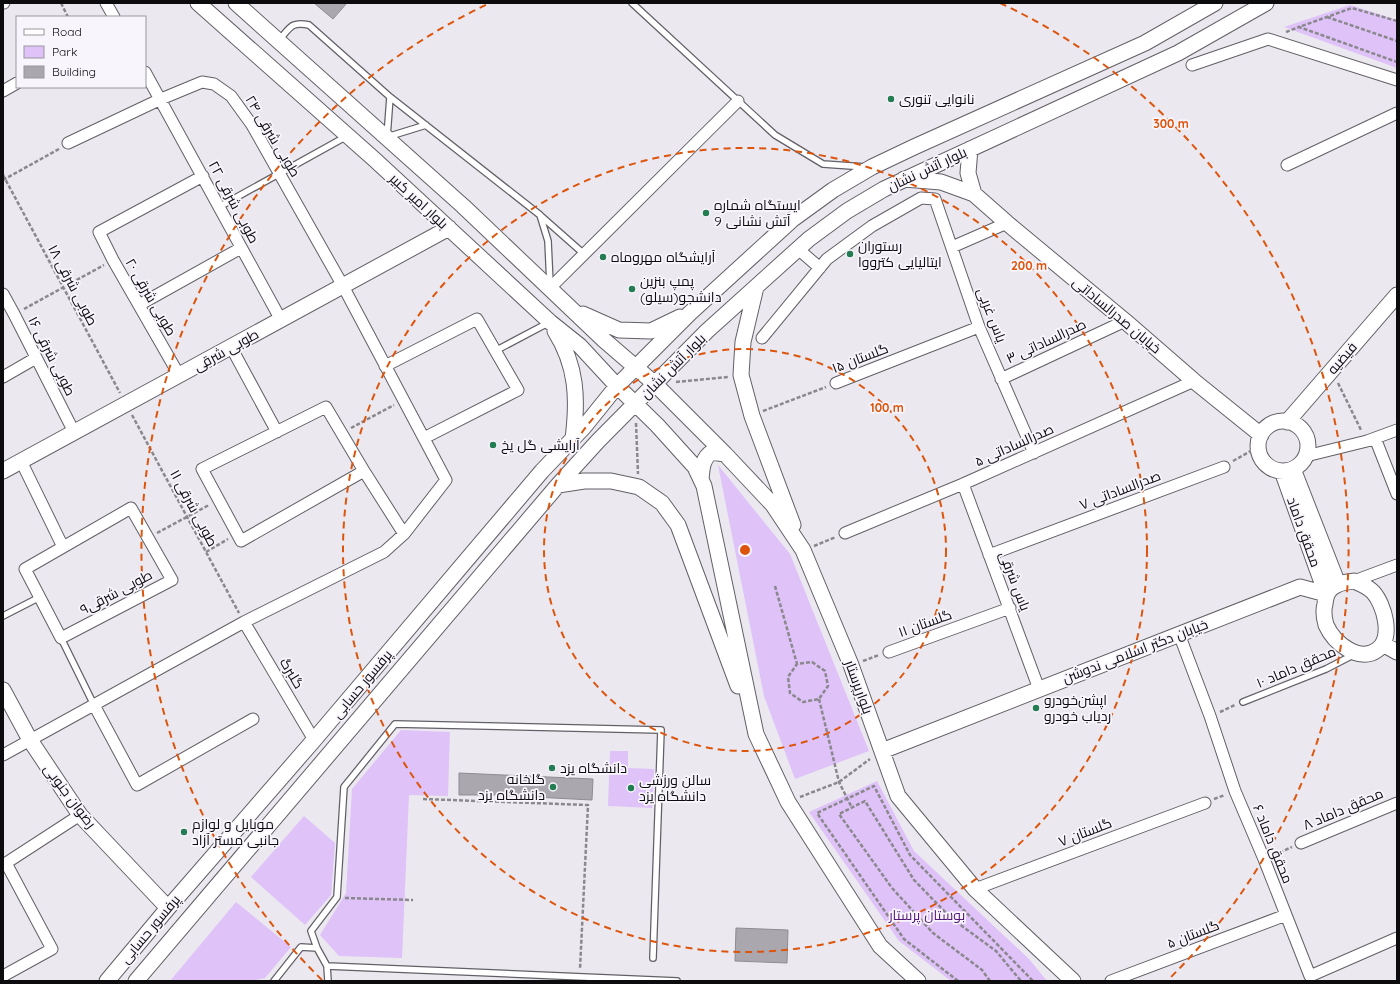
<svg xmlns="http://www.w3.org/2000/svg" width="1400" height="984" viewBox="0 0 1400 984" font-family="Quicksand,Cairo,sans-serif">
	<rect width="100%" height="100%" fill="#ece8f0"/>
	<path fill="#dec2f8" d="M1350 5 1397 20V68L1284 27Z
		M718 465 790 554 869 751 795 779 764 696Z
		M401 730 450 732 448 796 409 795 402 958 339 956 320 935 346 893 352 789Z
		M610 751H628V768L654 769 652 808 608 806Z
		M877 781 914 851 1029 959 1047 981H951L899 941 809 812Z
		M304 816 335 843 331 895 305 925 251 877Z
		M236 902 291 947 265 978 251 981H170Z"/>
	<path fill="#aba7af" stroke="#8f8b92" d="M314 3H347L333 19Z
		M459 773 593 779 592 800 495 795H459Z
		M736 928 788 930 787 963 735 961Z"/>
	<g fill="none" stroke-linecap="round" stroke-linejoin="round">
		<g stroke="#625f66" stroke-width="8">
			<path id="lane" d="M632 3 775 135 823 164 866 167
				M279 40C290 28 291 21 309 25L390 97 387 137 426 125
				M390 97 540 215 548 241 550 284
				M219 207 347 136
				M541 216 584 254
				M495 351 548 323
				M3 616 40 597
				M61 638 94 705
				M1243 702 1326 669 1355 654
				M317 948 311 931 337 897 344 787 395 724 661 730 653 958
				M327 966 677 981
				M274 981 301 947 317 948 327 966 328 981"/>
		</g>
		<g stroke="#625f66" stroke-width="13">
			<path id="street" d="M3 3H4
				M106 3 114 17
				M1192 65 1268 39 1397 80
				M145 72 281 320
				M3 91 17 83
				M1287 165 1397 113
				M952 247 1007 223
				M798 249 820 268
				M550 288 738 101
				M3 294 14 314 74 432
				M139 305 241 248
				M762 338 827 259 872 226 921 198 935 199 979 327 1034 453
				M231 347 277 432
				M385 366 477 319 518 390 424 438
				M179 375 113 260 99 232 203 176
				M3 377 36 358
				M1001 379 1125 321
				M836 383 979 327
				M326 407 364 471 241 541 202 469Z
				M1375 438 1397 494
				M1306 456 1367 441 1397 430
				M21 461 63 547
				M364 471 404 534
				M963 484 1039 689
				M131 508 172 580 61 638 25 569Z
				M845 533 963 484 1194 381
				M989 555 1224 467
				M1354 581 1397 565
				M244 622 314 740
				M1179 634 1210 716 1235 791 1264 859 1310 976 1397 938
				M889 652 1010 608
				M94 705 137 785 253 719
				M3 755 244 622 384 552 404 534 446 480 343 286 252 125 231 96 214 84 202 82 161 99 68 143
				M1301 843 1397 803
				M3 865 80 815
				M975 889 1205 803
				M3 976 52 949 6 863
				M1111 981 1286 915"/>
		</g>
		<g stroke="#625f66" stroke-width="17">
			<path id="secondary" d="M198 3 374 159 550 322 580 346 617 386 657 425 695 467 704 486 756 734 788 802 880 946 918 981
				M236 3 463 206 604 340 655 384 725 454 773 505 803 550 851 665 898 796 975 889 1073 981
				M970 149 968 173 974 194
				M904 179 941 182 974 194 1007 223 1125 321 1194 381 1261 435
				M756 287 743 342 741 375 752 416 793 525
				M583 314 619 330 651 331 680 317
				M555 331C577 366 578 399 573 439
				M1258 446a25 25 0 1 1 50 0a25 25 0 1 1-50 0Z
				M1287 422 1397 295
				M1293 469 1338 584
				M3 471 449 228
				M1282 471 1326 594
				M701 480C702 469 702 458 712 452L725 454
				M558 485 584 481H611L639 487 662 503 678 525 738 686
				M1354 581C1361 584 1367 586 1373 592 1384 604 1394 638 1377 650 1359 663 1334 643 1326 625 1324 618 1323 611 1325 604 1326 595 1328 589 1337 585 1342 582 1349 582 1354 581Z
				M1383 644 1397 652
				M3 690 30 740 80 815 168 908
				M882 751 1300 587 1326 594
				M107 981 168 908 314 740 542 471 584 427 617 386 690 313 793 219 833 190 872 167 914 147 1145 43 1215 3
				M136 981 558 485 598 441 707 331 809 239 847 211 884 189 1178 53 1266 3"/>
		</g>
		<path stroke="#8a888d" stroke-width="2.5" stroke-dasharray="4 2" stroke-linecap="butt" d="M61 3 68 17
			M1327 17 1397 41
			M1397 21 1352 8 1299 27 1397 62
			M1286 32 1299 27
			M3 175 120 393
			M3 180 59 149
			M24 309 104 265
			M676 382 728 377
			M1338 383 1361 430
			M763 411 826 387
			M132 415 239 613
			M636 423 638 474
			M351 428 394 405
			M1233 461 1256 448
			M157 533 209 505
			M814 546 836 537
			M206 552 228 539
			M775 586 797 664
			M863 661 879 655
			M812 662 825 671 828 686 819 699 803 702 790 693 788 677 797 664Z
			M819 699 839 782 852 808
			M1220 712 1235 705
			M800 797 839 782 870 759
			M423 799 588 805 580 969
			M1214 799 1225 795
			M1274 855 1292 847
			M345 898 413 900
			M958 981 904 939 817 813 874 786 910 855 1033 981
			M990 981 982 970 933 933 892 888 839 814 865 801 914 880 951 918 996 951 1021 981"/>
		<use href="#lane" stroke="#fff" stroke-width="5.5"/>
		<use href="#street" stroke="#fff" stroke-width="11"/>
		<use href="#secondary" stroke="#fff" stroke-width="15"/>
	</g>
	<g fill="none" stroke="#dd550c" stroke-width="2" stroke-dasharray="7 5">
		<circle cx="745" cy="550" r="201"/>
		<circle cx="745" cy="550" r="402"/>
		<path d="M322 980A603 603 0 0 1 490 3M1000 3A603 603 0 0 1 1168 980"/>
	</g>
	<g fill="#247d52" stroke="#f9f5fd" stroke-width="1.5">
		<circle cx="891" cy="99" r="4"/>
		<circle cx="706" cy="213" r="4"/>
		<circle cx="850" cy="254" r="4"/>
		<circle cx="603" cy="257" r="4"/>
		<circle cx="632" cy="289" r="4"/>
		<circle cx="493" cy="445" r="4"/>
		<circle cx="1036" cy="708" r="4"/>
		<circle cx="552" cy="768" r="4"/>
		<circle cx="553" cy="787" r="4"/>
		<circle cx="631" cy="788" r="4"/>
		<circle cx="184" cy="832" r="4"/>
	</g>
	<g text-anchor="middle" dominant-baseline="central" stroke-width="3.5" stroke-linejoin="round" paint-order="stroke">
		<g font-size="14" fill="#0c0b0d" stroke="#f9f5fd" text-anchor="start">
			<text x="899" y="99">نانوایی تنوری</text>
			<text x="714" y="205">ایستگاه شماره<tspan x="714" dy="16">9 آتش نشانی</tspan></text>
			<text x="858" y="246">رستوران<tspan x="858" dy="16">ایتالیایی کترووا</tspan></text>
			<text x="611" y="257">آرایشگاه مهروماه</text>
			<text x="640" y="281">پمپ بنزین<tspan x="640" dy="16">دانشجو(سیلو)</tspan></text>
			<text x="501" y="445">آرایشی گل یخ</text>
			<text x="1044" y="700">اپشن‌خودرو<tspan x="1044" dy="16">ردیاب خودرو</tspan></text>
			<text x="560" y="768">دانشگاه یزد</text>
			<text x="545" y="779" text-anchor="end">گلخانه<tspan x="545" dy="16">دانشگاه یزد</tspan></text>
			<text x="639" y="780">سالن ورزشی<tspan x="639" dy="16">دانشگاه یزد</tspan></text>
			<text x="192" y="824">موبایل و لوازم<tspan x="192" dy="16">جانبی مستر آزاد</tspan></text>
		</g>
		<g font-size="14" fill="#0c0b0d" stroke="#f9f5fd">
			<text transform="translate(273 136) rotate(59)">طوبی شرقی ۲۴</text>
			<text transform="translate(927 169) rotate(-25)">بلوار آتش نشان</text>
			<text transform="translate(419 201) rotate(43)">بلوار امیر کبیر</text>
			<text transform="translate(234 202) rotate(62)">طوبی شرقی ۲۲</text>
			<text transform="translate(73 285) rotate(62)">طوبی شرقی ۱۸</text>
			<text transform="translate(151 297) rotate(60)">طوبی شرقی ۲۰</text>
			<text transform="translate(992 315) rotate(69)">یاس غربی</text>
			<text transform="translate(1117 315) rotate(40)">خیابان صدرالساداتی</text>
			<text transform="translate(1046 341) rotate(-25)">صدرالساداتی ۳</text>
			<text transform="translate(226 350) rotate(-29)">طوبی شرقی</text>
			<text transform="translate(52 356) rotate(63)">طوبی شرقی ۱۶</text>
			<text transform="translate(860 358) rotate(-21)">گلستان ۱۵</text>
			<text transform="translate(1342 358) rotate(-49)">فیضیه</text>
			<text transform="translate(673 366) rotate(-45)">بلوار آتش نشان</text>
			<text transform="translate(1014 445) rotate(-24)">صدرالساداتی ۵</text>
			<text transform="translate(1120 490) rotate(-21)">صدرالساداتی ۷</text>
			<text transform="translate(194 508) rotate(62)">طوبی شرقی ۱۱</text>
			<text transform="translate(1304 532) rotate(70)">محقق داماد</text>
			<text transform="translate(1015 581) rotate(69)">یاس شرقی</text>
			<text transform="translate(116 592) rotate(-28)">طوبی شرقی۹</text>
			<text transform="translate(925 623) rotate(-20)">گلستان ۱۱</text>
			<text transform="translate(1135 651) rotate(-21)">خيابان دکتر اسلامی ندوشن</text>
			<text transform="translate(1296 667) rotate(-23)">محقق داماد ۱۰</text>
			<text transform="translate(292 673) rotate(59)">گلبرگ</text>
			<text transform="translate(362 684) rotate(-50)">پرفسور حسابی</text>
			<text transform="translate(859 687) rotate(70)">بلوارپرستار</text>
			<text transform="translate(70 796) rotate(53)">رضوان جنوبی</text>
			<text transform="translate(1343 809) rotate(-23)">محقق داماد ۸</text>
			<text transform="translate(1085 832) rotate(-21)">گلستان ۷</text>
			<text transform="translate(1273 844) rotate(68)">محقق داماد ۶</text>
			<text transform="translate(150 929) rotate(-50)">پرفسور حسابی</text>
			<text transform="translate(1193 934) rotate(-21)">گلستان ۵</text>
		</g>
		<g font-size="14" fill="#54197a" stroke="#f9f5fd">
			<text x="927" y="915">بوستان پرستار</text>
		</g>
	</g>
	<circle cx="745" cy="550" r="6" fill="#dd550c" stroke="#f9f5fd" stroke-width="2"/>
	<g font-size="12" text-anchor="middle" font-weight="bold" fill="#dd550c" stroke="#f9f5fd" stroke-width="3.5" stroke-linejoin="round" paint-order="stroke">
		<text x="1171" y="128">300 m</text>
		<text x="1029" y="270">200 m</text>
		<text x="887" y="412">100 m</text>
	</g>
	<rect width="1400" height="984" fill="none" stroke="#0c0b0d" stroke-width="8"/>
	<rect x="16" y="16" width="130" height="72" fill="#f9f5fd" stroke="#9a979d"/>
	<rect x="24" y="29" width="20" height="6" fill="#ffffff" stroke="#9a979d"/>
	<text x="52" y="36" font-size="12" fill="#0c0b0d">Road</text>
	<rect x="24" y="46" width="20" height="12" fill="#dec2f8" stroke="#9a979d"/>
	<text x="52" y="56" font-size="12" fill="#0c0b0d">Park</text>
	<rect x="24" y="66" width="20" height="12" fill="#aba7af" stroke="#9a979d"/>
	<text x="52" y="76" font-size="12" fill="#0c0b0d">Building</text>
</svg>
